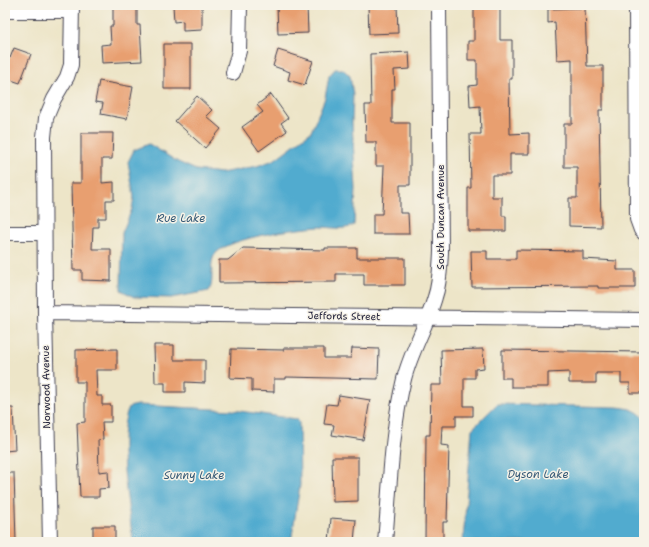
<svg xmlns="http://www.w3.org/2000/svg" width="649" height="547" viewBox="0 0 649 547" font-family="'Shantell Sans',sans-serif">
	<rect width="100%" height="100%" fill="#f7f3e8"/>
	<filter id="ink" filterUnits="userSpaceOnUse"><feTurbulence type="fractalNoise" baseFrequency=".025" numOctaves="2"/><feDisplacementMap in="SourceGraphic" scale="8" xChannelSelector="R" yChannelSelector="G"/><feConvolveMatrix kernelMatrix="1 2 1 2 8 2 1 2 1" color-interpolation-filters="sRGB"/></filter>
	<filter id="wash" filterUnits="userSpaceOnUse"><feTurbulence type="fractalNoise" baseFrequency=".012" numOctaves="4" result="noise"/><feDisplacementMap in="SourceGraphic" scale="16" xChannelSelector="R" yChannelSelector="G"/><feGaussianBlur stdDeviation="0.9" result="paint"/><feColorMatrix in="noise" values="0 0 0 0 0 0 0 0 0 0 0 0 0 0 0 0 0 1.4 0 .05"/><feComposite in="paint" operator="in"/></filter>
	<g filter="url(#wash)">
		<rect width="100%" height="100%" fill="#ede5c8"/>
		<path fill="#51abcf" stroke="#3a6685" d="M335 69H343L350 76 353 95 352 123 356 189 354 225C345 231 331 227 321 227 298 228 232 237 216 253 207 263 216 279 209 291L171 298 134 297 121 290 122 233 132 209 134 197 128 162 134 150 149 144 178 162 196 170 221 173 257 166 274 160 311 132 325 98 329 76Z
			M497 404 616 407C628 408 636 409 644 418V542H463L472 429Z
			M138 405 232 410 297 419 299 423 300 485 291 542H133C129 506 115 439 129 407Z"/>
		<g id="blocks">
			<path fill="#e89f70" d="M113 5H137V25H140L142 61 102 63 101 45 111 44 110 26H113Z
				M173 5H202V30L183 31V21L174 22Z
				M277 5H307L308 33 278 34Z
				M368 5H397L398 33 369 34Z
				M474 5H500V40H512V79H509L510 134 529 133V154H510V175H492V197H502V216H506V231H468V188H471L470 134H481L480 106 470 107 469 86 477 85V60H468V41H474Z
				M585 8 587 66H603V110H599L601 227 569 226V198H577V167H564V124H572V59L557 60 555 22 548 23V9Z
				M164 44H191V89H164Z
				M14 48 31 54 20 83 5 78V56L10 58Z
				M278 50 313 61 305 85 288 80 290 72 273 66Z
				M409 52 410 69 394 70 395 89H392V123H410V185H400V213H408L409 234H373V214H382L384 166H376V142H366L365 105H371L370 54Z
				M99 81 133 87 127 119 101 114 103 103 95 102Z
				M271 94 288 118 281 123 287 131 259 151 242 127 263 112 257 105Z
				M197 96 212 110 206 116 221 129 205 148 175 121Z
				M81 133H113L112 159H102V183L114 182V200H106V218H98V227H93L92 249H111V281L82 280V270H73L71 183H81Z
				M243 248 325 250V248H357V258H405V285H364V274H336V282L219 283V260H228Z
				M516 250 583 251V259L617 261V270H635V288H598V286L472 287 471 251H487V259H516Z
				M154 345H174V360H205V383L185 382V392H165V383H155Z
				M284 348H324V358H351L352 348 379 349 378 379 286 377V379H274V392L252 391V379L230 378 231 349 284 350Z
				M117 349V370H96L97 396H102V405H111V422H102L103 439 98 440 99 472 108 471 109 488 99 489V497H80L77 423 85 422V382H76V350Z
				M483 349 484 368 475 369V378H464V406H473V416H456V426H442L441 445 449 446 447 522H443V542H425L426 435H430L431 385H442L441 350Z
				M502 350 644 352V393H630V383H621V373H596V383H569V372L548 373V387H511V378H502Z
				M339 395 370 400 363 440 332 435 334 425 324 424 327 404 337 405Z
				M5 408H13L15 450 5 451Z
				M332 457H358V501L333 502Z
				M5 473H14L16 542H5Z
				M331 518 356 520 354 542H329Z
				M93 526H115V542H93Z"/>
		</g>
	</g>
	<g filter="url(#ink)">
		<use href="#blocks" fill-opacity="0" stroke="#403f50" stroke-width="1"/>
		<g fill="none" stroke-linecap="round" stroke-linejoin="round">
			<g stroke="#403f50" stroke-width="16">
				<path id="minor" d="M636 5 637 219 641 230 644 233
					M5 11H72
					M233 73 239 51 240 5
					M5 233H43
					M45 313 644 320
					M50 542 45 313 44 137 46 118 54 99 67 77 71 65 72 5
					M385 542C390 488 391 432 404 379 411 351 427 325 435 297 440 283 440 267 441 252L439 5"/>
			</g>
			<use href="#minor" stroke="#fff" stroke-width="14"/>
		</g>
	</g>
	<g text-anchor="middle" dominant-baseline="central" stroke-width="3" stroke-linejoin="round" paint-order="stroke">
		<g font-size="10" fill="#22223b" stroke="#f7f3e8">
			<text transform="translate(440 217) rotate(-90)">South Duncan Avenue</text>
			<text transform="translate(344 316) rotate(1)">Jeffords Street</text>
			<text transform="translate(46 387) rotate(-91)">Norwood Avenue</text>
		</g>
		<g font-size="11" font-style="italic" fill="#355976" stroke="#f7f3e8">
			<text x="181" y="218">Rue Lake</text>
			<text x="538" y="474">Dyson Lake</text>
			<text x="194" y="475">Sunny Lake</text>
		</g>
	</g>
	<rect width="649" height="547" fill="none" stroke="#f7f3e8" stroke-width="20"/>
</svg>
